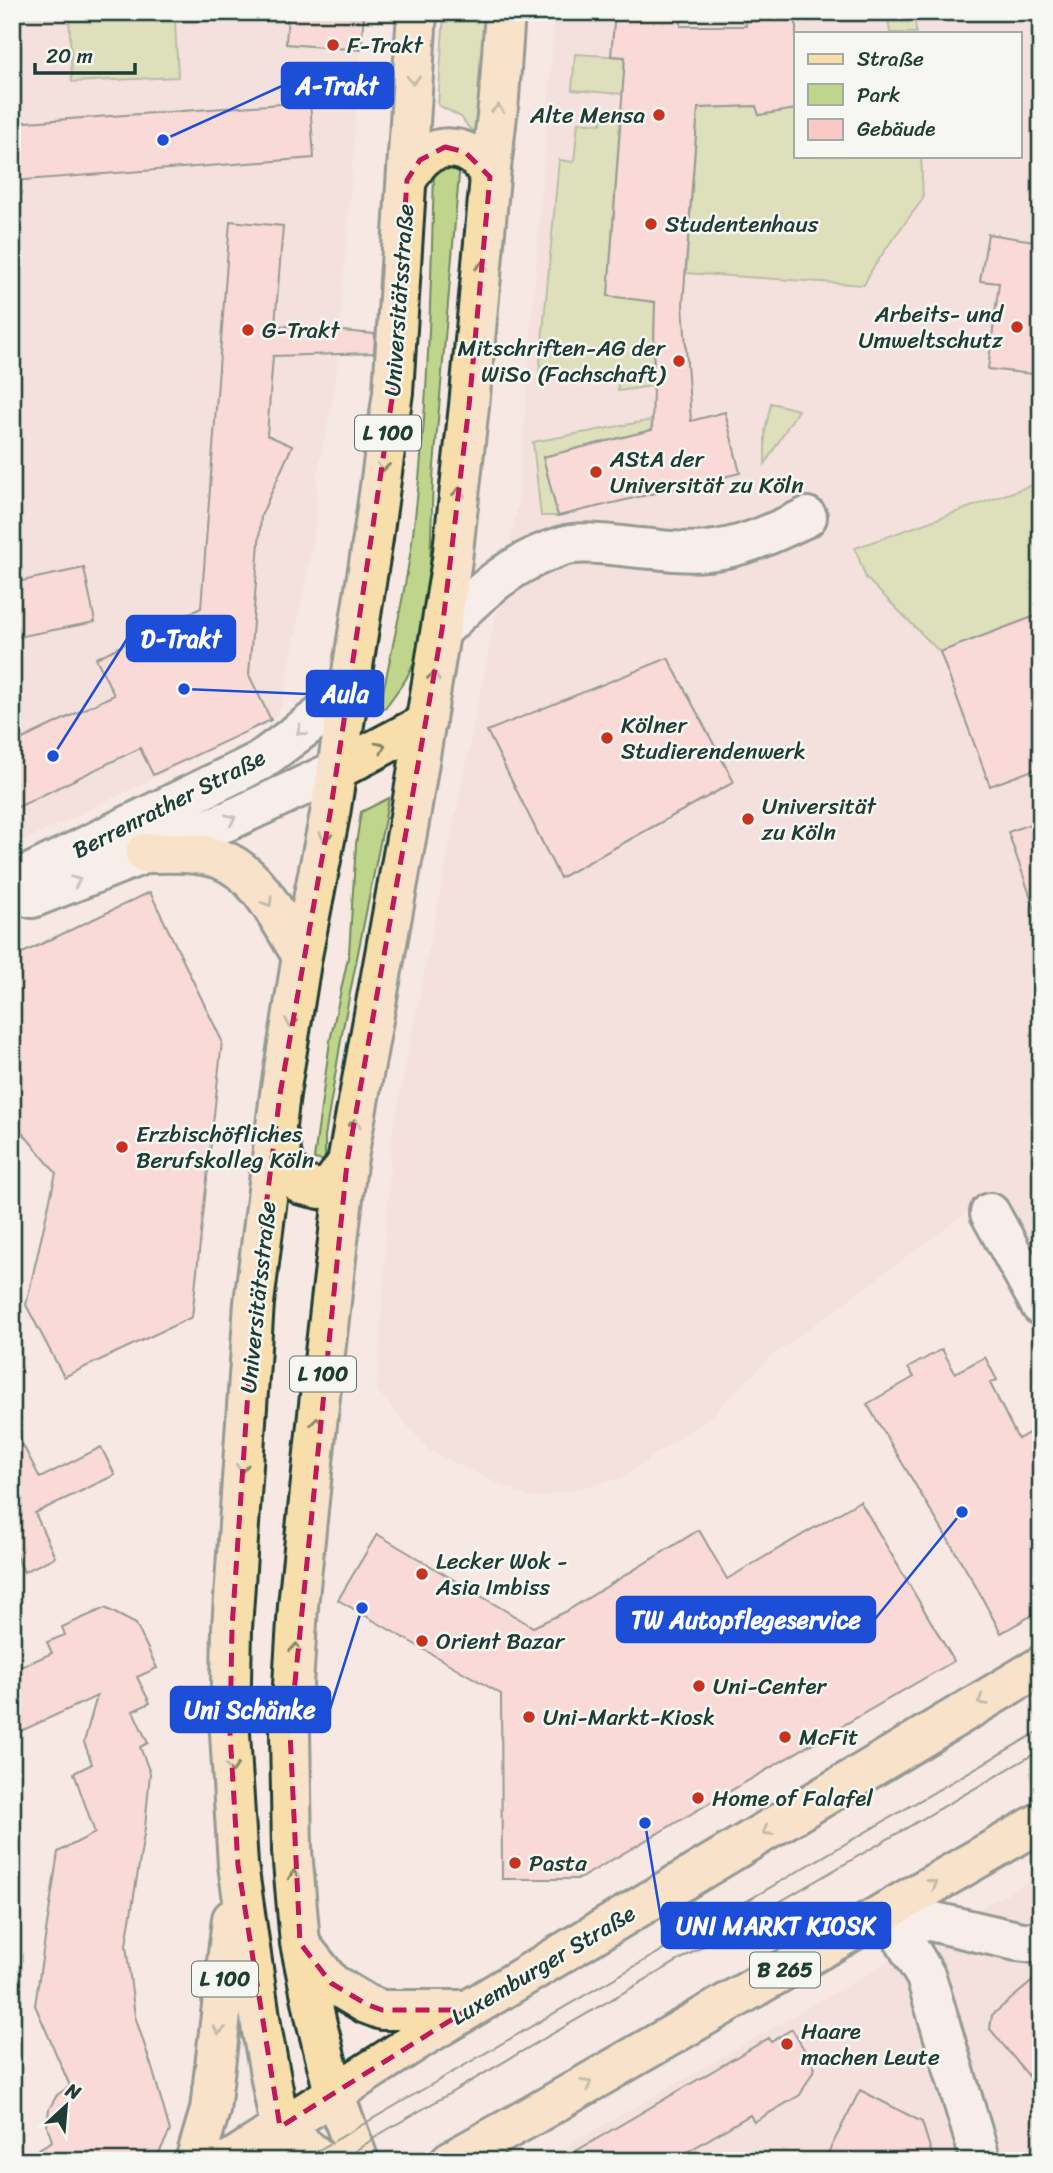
<svg xmlns="http://www.w3.org/2000/svg" width="1053" height="2173" viewBox="0 0 1053 2173" font-family="Sriracha,sans-serif">
	<rect width="100%" height="100%" fill="#f7e8e4"/>
	<filter id="ink" filterUnits="userSpaceOnUse"><feTurbulence type="fractalNoise" baseFrequency=".0143" numOctaves="2"/><feDisplacementMap in="SourceGraphic" scale="14" xChannelSelector="R" yChannelSelector="G"/><feConvolveMatrix kernelMatrix="1 2 1 2 8 2 1 2 1" color-interpolation-filters="sRGB"/></filter>
	<g filter="url(#ink)">
		<path fill="#efd9d4" fill-rule="evenodd" d="M12 12H364L335 390 317 474V518L283 702 271 721 12 847Z
			M555 12H1041V1265L996 1191 768 1359 711 1416 622 1478 532 1499 430 1451 377 1390 392 1134 518 503ZM796 33H1020V156H796Z
			M1041 1874V2161H541Z"/>
		<path fill="#bfd58b" stroke="#6f8960" stroke-width="2" d="M69 12H242V20L175 22 178 77 72 82Z
			M444 12H485L484 61 476 130 474 131 469 128 461 117 438 105Z
			M887 12H915L916 33H890Z
			M575 54 625 57 623 94 572 90Z
			M756 106 760 115 796 109V156H921L923 199 892 240 871 271 864 285 686 273 698 108Z
			M602 118 620 120 608 296 655 302 653 386 618 391V375L539 374 559 160 574 162 578 122 601 124Z
			M440 163 459 170V175L433 478 430 567 423 621 414 662 406 679 385 708H380C391 650 406 592 413 534 428 413 431 293 434 171Z
			M771 403 798 410 765 464V431Z
			M652 420 651 430 543 457 558 516H541L533 442Z
			M1041 482V614L940 652 866 578 855 548Z
			M389 798 343 1028 325 1136V1161L314 1159 330 1041 349 953 356 844 361 812Z"/>
		<path fill="#fac9c5" stroke="#1f3d34" stroke-width="2" d="M288 12H364L361 50 286 44Z
			M615 12H681V26H746L745 12H796V109L759 115 756 106 698 108 683 304 691 421 725 412 740 473 558 516 543 457 652 430 655 302 608 296 625 57 611 56Z
			M310 102 314 158 12 181V123Z
			M230 221 283 226 275 325 375 334 374 353 273 356 267 435 292 446 261 516 249 675 271 720 153 775 140 748 12 810V744L114 695 96 658 201 608Z
			M988 234 1041 242V375L988 369 999 283 980 281Z
			M84 568 95 622 12 638V583Z
			M1041 614V767L990 786 940 652Z
			M668 658 734 782 560 878 487 731Z
			M1041 820V914L1037 915 1008 832Z
			M150 892 222 1041 192 1317 64 1377 26 1305 56 1173 12 1120V958Z
			M942 1349 955 1373 985 1357 997 1380 990 1383 1018 1439 1041 1426V1610L1001 1633 974 1583 867 1404 914 1377 908 1368Z
			M12 1424 40 1478 101 1447 115 1475 35 1513 55 1557 24 1572 12 1548Z
			M860 1501 954 1661 579 1879H502L501 1694 338 1600 377 1534 533 1627 565 1612 699 1530 727 1579Z
			M105 1608 136 1624 157 1668 137 1677 150 1703 133 1711 148 1743 140 1747 150 1773 145 1828 126 1945 135 2016 153 2071 170 2131 155 2161H19L52 2141 47 2126 49 2109 57 2095 70 2086 35 2005 58 1852 95 1833 74 1773 92 1764 84 1742 97 1696 19 1732 12 1716V1671L52 1653 47 1642 65 1635 62 1627Z
			M1041 1974V2091L990 2029 992 2015Z
			M792 2029 815 2068 800 2095 754 2122 750 2115 672 2161H559L769 2038 771 2042Z
			M860 2090 922 2122 934 2161H824Z"/>
		<g fill="none" stroke-linecap="round" stroke-linejoin="round">
			<g stroke="#1f3d34" stroke-width="44">
				<path id="minor" d="M442 630C479 593 512 561 563 546 585 539 629 548 653 549 670 551 690 553 707 551 743 548 775 532 807 517
					M12 885 23 877 260 761 323 714 350 684
					M32 898 230 820 337 770
					M990 1213 1041 1306
					M887 1911 926 1977 981 2161
					M887 1911 1017 1941 1041 1944"/>
			</g>
			<g stroke="#1f3d34" stroke-width="44">
				<path id="major" d="M407 180C411 174 415 166 420 161 436 143 464 145 480 162 484 166 487 172 490 177
					M337 770 426 723
					M145 853C169 853 196 851 220 859 259 873 281 923 302 956
					M277 1134 284 1166 302 1185 320 1189 332 1184 347 1163
					M303 1948 331 1983 366 2004 382 2010H467
					M280 2127 322 2161
					M195 2161 210 2110 232 1919
					M229 2161 421 2038 1041 1666
					M289 2161 280 2127 262 2031 238 1865 230 1733 232 1628 254 1303 280 1094 302 956 330 814 373 538 393 392 417 12
					M359 2161 334 2093 316 2020 300 1943 292 1851 290 1732 298 1606 319 1405 347 1163 411 811 452 560 469 406 490 177 499 98 505 12
					M450 2161 528 2118 1041 1822"/>
			</g>
			<use href="#minor" stroke="#f6f6f2" stroke-width="38"/>
			<use href="#major" stroke="#f8deab" stroke-width="38"/>
			<path stroke="#1f3d34" stroke-width="2" d="M300 2161 1041 1730
				M340 2161 385 2131 1041 1750"/>
		</g>
		<defs><path id="oneway-chevron" d="M-2-3.5L2.5 0L-2 3.5" fill="none" stroke-width="1.6" stroke-linecap="round" stroke-linejoin="round" transform="scale(1.75)"/></defs>
		<g stroke="#81856a">
			<use href="#oneway-chevron" transform="translate(413 80) rotate(93)"/>
			<use href="#oneway-chevron" transform="translate(498 109) rotate(-84)"/>
			<use href="#oneway-chevron" transform="translate(482 266) rotate(-85)"/>
			<use href="#oneway-chevron" transform="translate(383 467) rotate(98)"/>
			<use href="#oneway-chevron" transform="translate(459 492) rotate(-83)"/>
			<use href="#oneway-chevron" transform="translate(434 676) rotate(-80)"/>
			<use href="#oneway-chevron" transform="translate(381 747) rotate(-28)"/>
			<use href="#oneway-chevron" transform="translate(325 837) rotate(101)"/>
			<use href="#oneway-chevron" transform="translate(268 902) rotate(57)"/>
			<use href="#oneway-chevron" transform="translate(291 1023) rotate(99)"/>
			<use href="#oneway-chevron" transform="translate(355 1123) rotate(-80)"/>
			<use href="#oneway-chevron" transform="translate(317 1422) rotate(-84)"/>
			<use href="#oneway-chevron" transform="translate(242 1468) rotate(94)"/>
			<use href="#oneway-chevron" transform="translate(296 1648) rotate(-86)"/>
			<use href="#oneway-chevron" transform="translate(982 1701) rotate(149)"/>
			<use href="#oneway-chevron" transform="translate(232 1768) rotate(87)"/>
			<use href="#oneway-chevron" transform="translate(767 1831) rotate(149)"/>
			<use href="#oneway-chevron" transform="translate(294 1875) rotate(-95)"/>
			<use href="#oneway-chevron" transform="translate(933 1884) rotate(-30)"/>
			<use href="#oneway-chevron" transform="translate(219 2030) rotate(97)"/>
			<use href="#oneway-chevron" transform="translate(587 2084) rotate(-30)"/>
		</g>
		<g stroke="#8a9a93">
			<use href="#oneway-chevron" transform="translate(301 731) rotate(142)"/>
			<use href="#oneway-chevron" transform="translate(231 819) rotate(-24)"/>
			<use href="#oneway-chevron" transform="translate(76 881) rotate(-22)"/>
		</g>
	</g>
	<path d="M0 0H1053V2173H0ZM445 147 465 152 490 177 469 406 442 630 347 1163 290 1732 300 1943 331 1983 366 2004 382 2010H467L280 2127 238 1865 230 1733 232 1628 254 1303 280 1094 330 814 393 392 407 180 420 160Z" fill="#f7e8e4" fill-opacity=".55" fill-rule="evenodd"/>
	<path fill="none" stroke="#c2185b" stroke-width="5" stroke-dasharray="14 9" stroke-linejoin="round" d="M445 147 465 152 490 177 469 406 442 630 347 1163 290 1732 300 1943 331 1983 366 2004 382 2010H467L280 2127 238 1865 230 1733 232 1628 254 1303 280 1094 330 814 393 392 407 180 420 160Z"/>
	<g fill="#c8321e" stroke="#f6f6f2" stroke-width="2.5">
		<circle cx="333" cy="45" r="7"/>
		<circle cx="659" cy="115" r="7"/>
		<circle cx="651" cy="224" r="7"/>
		<circle cx="1017" cy="327" r="7"/>
		<circle cx="248" cy="330" r="7"/>
		<circle cx="679" cy="361" r="7"/>
		<circle cx="596" cy="472" r="7"/>
		<circle cx="607" cy="738" r="7"/>
		<circle cx="748" cy="819" r="7"/>
		<circle cx="122" cy="1147" r="7"/>
		<circle cx="422" cy="1574" r="7"/>
		<circle cx="422" cy="1641" r="7"/>
		<circle cx="699" cy="1686" r="7"/>
		<circle cx="529" cy="1717" r="7"/>
		<circle cx="785" cy="1737" r="7"/>
		<circle cx="698" cy="1798" r="7"/>
		<circle cx="515" cy="1863" r="7"/>
		<circle cx="787" cy="2044" r="7"/>
	</g>
	<g text-anchor="middle" dominant-baseline="central" stroke-width="5" stroke-linejoin="round" paint-order="stroke">
		<g fill="#f6f6f2" stroke="#60746d" stroke-width="2">
			<rect x="355" y="415.5" width="66" height="35" rx="5"/>
			<rect x="290" y="1356.5" width="66" height="35" rx="5"/>
			<rect x="750" y="1952.5" width="70" height="35" rx="5"/>
			<rect x="192" y="1961.5" width="66" height="35" rx="5"/>
		</g>
		<g font-size="21" font-weight="bold" fill="#1f3d34">
			<text x="388" y="433">L 100</text>
			<text x="323" y="1374">L 100</text>
			<text x="785" y="1970">B 265</text>
			<text x="225" y="1979">L 100</text>
		</g>
		<g font-size="23" fill="#1f3d34" stroke="#f6f6f2" text-anchor="start">
			<text x="347" y="45">F-Trakt</text>
			<text x="645" y="115" text-anchor="end">Alte Mensa</text>
			<text x="665" y="224">Studentenhaus</text>
			<text x="1003" y="314" text-anchor="end">Arbeits- und<tspan x="1003" dy="26">Umweltschutz</tspan></text>
			<text x="262" y="330">G-Trakt</text>
			<text x="665" y="348" text-anchor="end">Mitschriften-AG der<tspan x="665" dy="26">WiSo (Fachschaft)</tspan></text>
			<text x="610" y="459">AStA der<tspan x="610" dy="26">Universität zu Köln</tspan></text>
			<text x="621" y="725">Kölner<tspan x="621" dy="26">Studierendenwerk</tspan></text>
			<text x="762" y="806">Universität<tspan x="762" dy="26">zu Köln</tspan></text>
			<text x="136" y="1134">Erzbischöfliches<tspan x="136" dy="26">Berufskolleg Köln</tspan></text>
			<text x="436" y="1561">Lecker Wok -<tspan x="436" dy="26">Asia Imbiss</tspan></text>
			<text x="436" y="1641">Orient Bazar</text>
			<text x="713" y="1686">Uni-Center</text>
			<text x="543" y="1717">Uni-Markt-Kiosk</text>
			<text x="799" y="1737">McFit</text>
			<text x="712" y="1798">Home of Falafel</text>
			<text x="529" y="1863">Pasta</text>
			<text x="801" y="2031">Haare<tspan x="801" dy="26">machen Leute</tspan></text>
		</g>
		<g font-size="23" fill="#1f3d34" stroke="#f6f6f2">
			<text transform="translate(399 300) rotate(-86)">Universitätsstraße</text>
			<text transform="translate(169 804) rotate(-27)">Berrenrather Straße</text>
			<text transform="translate(258 1297) rotate(-84)">Universitätsstraße</text>
			<text transform="translate(543 1965) rotate(-31)">Luxemburger Straße</text>
		</g>
	</g>
	<path fill="none" stroke="#1d4ed8" stroke-width="2.5" d="M163 140L282 86M53 756L127 639M184 689L307 694M962 1512L875 1619M362 1608L330 1709M645 1823L662 1925"/>
	<g fill="#1d4ed8" stroke="#f6f6f2" stroke-width="2.5">
		<circle cx="163" cy="140" r="7"/>
		<circle cx="53" cy="756" r="7"/>
		<circle cx="184" cy="689" r="7"/>
		<circle cx="962" cy="1512" r="7"/>
		<circle cx="362" cy="1608" r="7"/>
		<circle cx="645" cy="1823" r="7"/>
	</g>
	<g fill="#1d4ed8" stroke="#1d4ed8" stroke-width="2.5">
		<rect x="282" y="63" width="111" height="45" rx="7"/>
		<rect x="127" y="616" width="108" height="45" rx="7"/>
		<rect x="307" y="671" width="76" height="45" rx="7"/>
		<rect x="617" y="1597" width="258" height="45" rx="7"/>
		<rect x="171" y="1687" width="159" height="45" rx="7"/>
		<rect x="662" y="1903" width="228" height="45" rx="7"/>
	</g>
	<g font-size="24" text-anchor="middle" font-weight="bold" fill="#fff">
		<text x="337" y="94">A-Trakt</text>
		<text x="181" y="647">D-Trakt</text>
		<text x="345" y="702">Aula</text>
		<text x="746" y="1628">TW Autopflegeservice</text>
		<text x="250" y="1718">Uni Schänke</text>
		<text x="776" y="1934">UNI MARKT KIOSK</text>
	</g>
	<rect width="1053" height="2173" fill="none" stroke="#f6f6f2" stroke-width="42"/>
	<rect x="21" y="21" width="1011" height="2131" fill="none" stroke="#1f3d34" stroke-width="2.5" filter="url(#ink)"/>
	<rect x="794" y="32" width="228" height="126" fill="#f6f6f2" stroke="#a0aca6" stroke-width="2"/>
	<rect x="808" y="54" width="35" height="10" fill="#f8deab" stroke="#a0aca6" stroke-width="2"/>
	<text x="857" y="66" font-size="21" fill="#1f3d34">Straße</text>
	<rect x="808" y="84" width="35" height="21" fill="#bfd58b" stroke="#a0aca6" stroke-width="2"/>
	<text x="857" y="102" font-size="21" fill="#1f3d34">Park</text>
	<rect x="808" y="119" width="35" height="21" fill="#fac9c5" stroke="#a0aca6" stroke-width="2"/>
	<text x="857" y="136" font-size="21" fill="#1f3d34">Gebäude</text>
	<g transform="translate(66 2106) rotate(26)" stroke="#f6f6f2" stroke-width="5" paint-order="stroke">
	<path d="M0-5L12 26L0 18L-12 26Z" fill="#1f3d34"/>
	<text y="-10" font-size="19" font-weight="bold" text-anchor="middle" fill="#1f3d34">N</text>
	</g>
	<path d="M35 63v10h100v-10" fill="none" stroke="#1f3d34" stroke-width="3.5"/>
	<text x="46" y="63" font-size="21" fill="#1f3d34" stroke="#f6f6f2" stroke-width="5" paint-order="stroke">20 m</text>
</svg>
